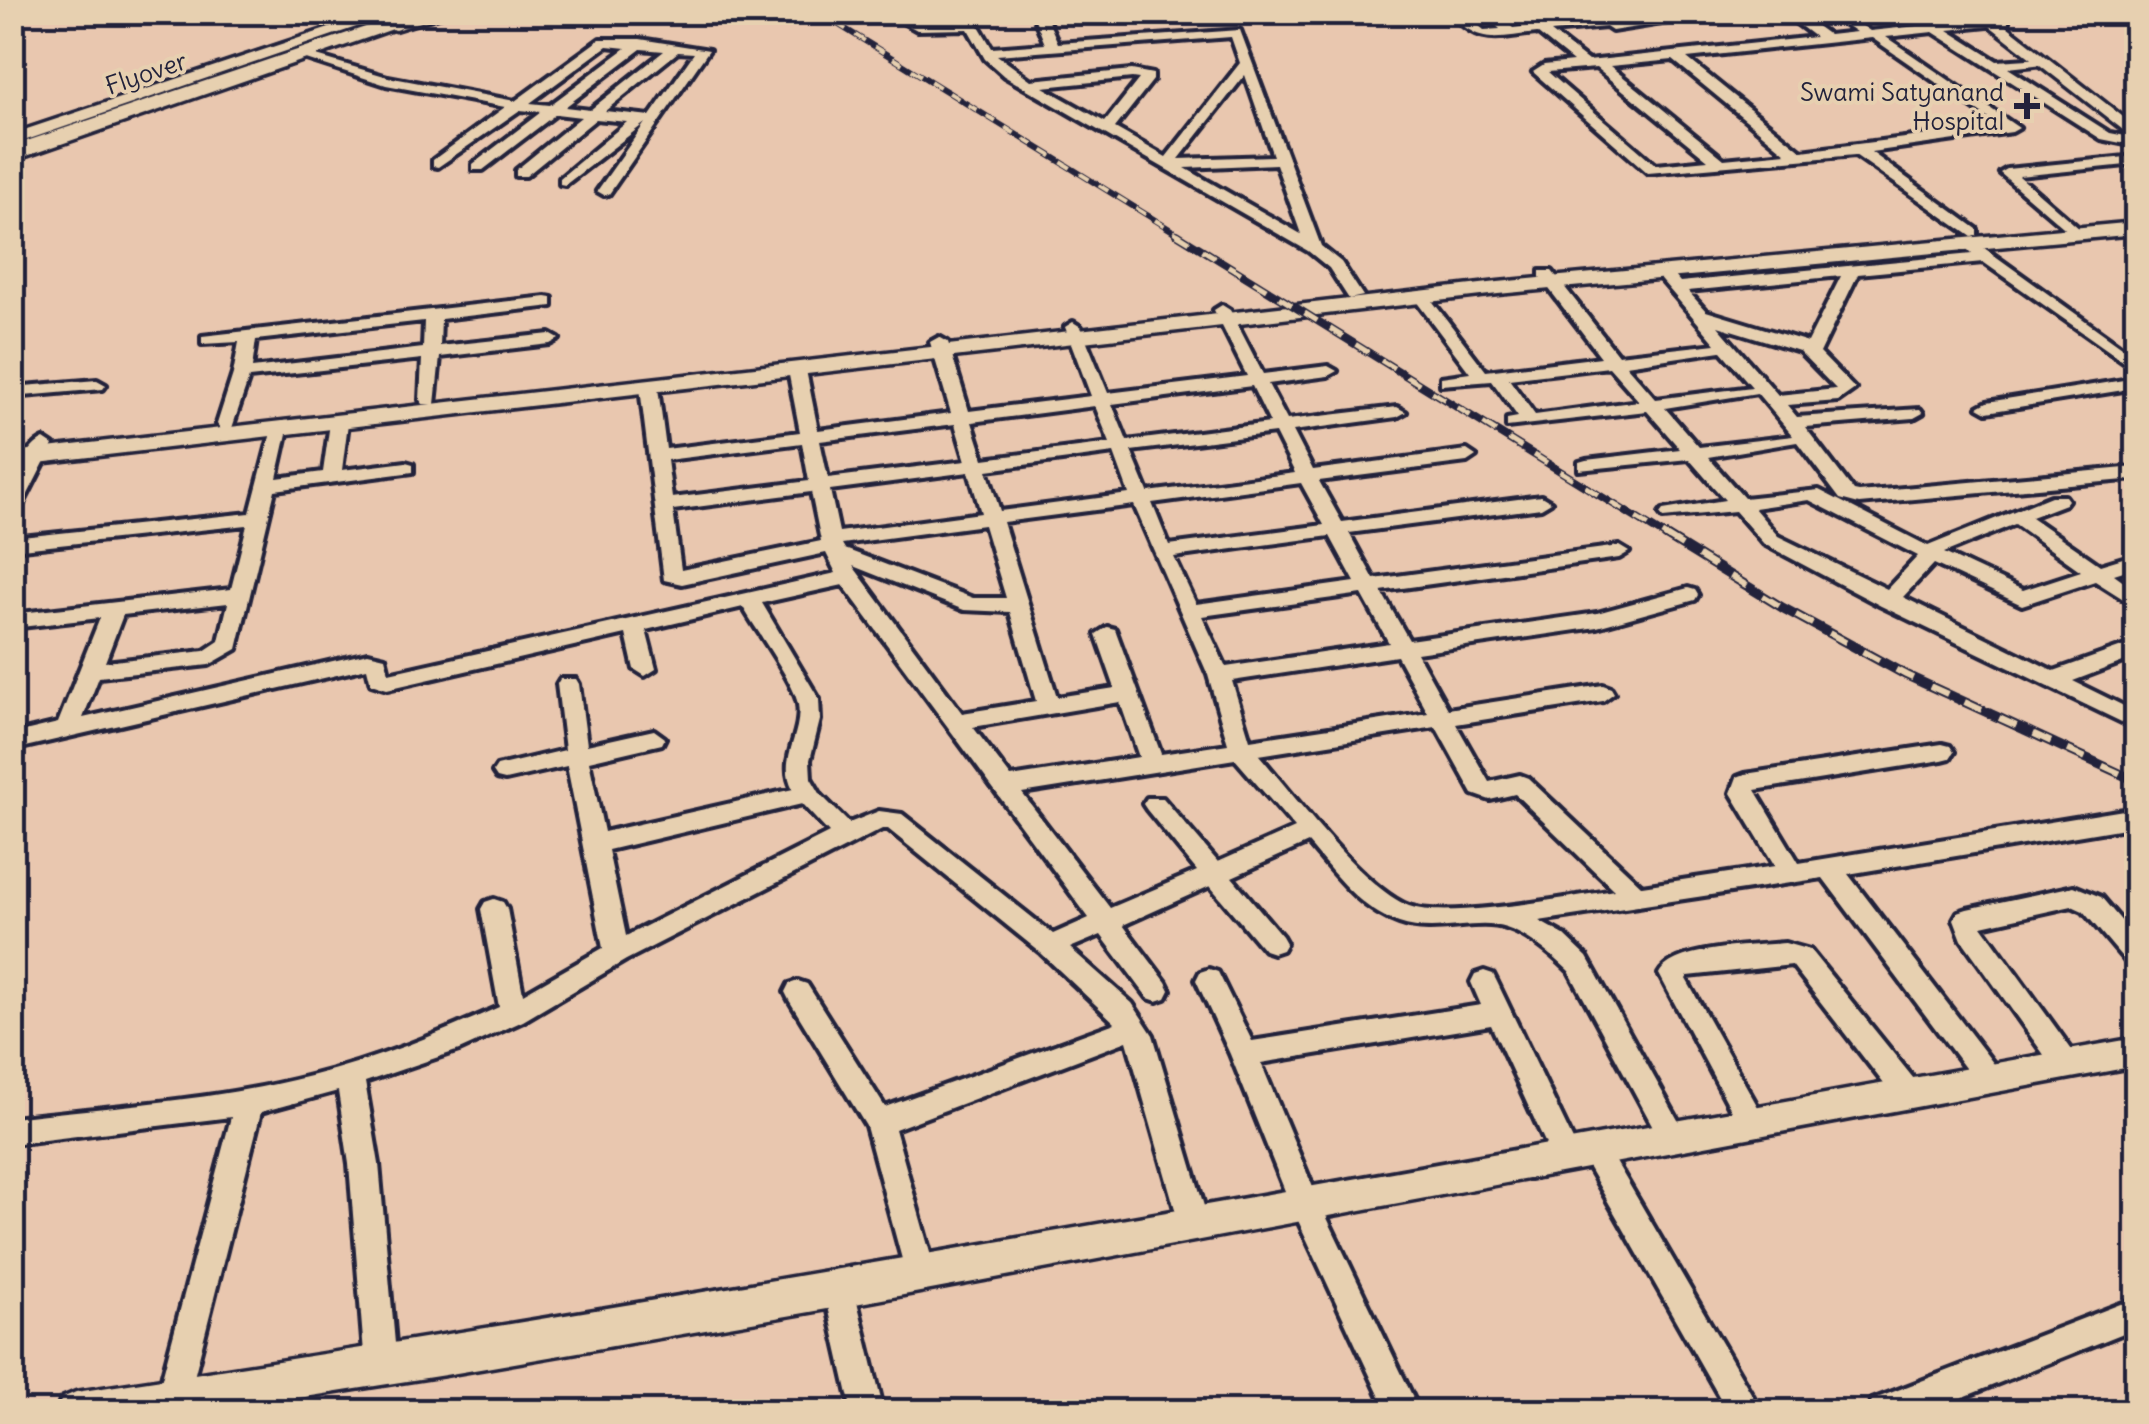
<svg xmlns="http://www.w3.org/2000/svg" width="2149" height="1424" viewBox="0 0 2149 1424" font-family="Delius,sans-serif">
	<rect width="100%" height="100%" fill="#e9c7af"/>
	<filter id="ink" filterUnits="userSpaceOnUse"><feTurbulence type="fractalNoise" baseFrequency=".01" numOctaves="2"/><feDisplacementMap in="SourceGraphic" scale="20" xChannelSelector="R" yChannelSelector="G"/><feConvolveMatrix kernelMatrix="1 2 1 2 8 2 1 2 1" color-interpolation-filters="sRGB"/></filter>
	<g filter="url(#ink)">
		<g fill="none" stroke-linecap="round" stroke-linejoin="round">
			<g stroke="#22223b" stroke-width="8">
				<path id="minor" d="M885 12H901L919 22 964 21 959 12H971L992 48 1045 44 1032 12H1044L1058 43 1240 30 1321 246 1341 262 1363 296 1349 299 1329 268 1308 251 1004 76 985 59 968 29 917 30ZM1231 37 1240 63 1166 157 1115 128 1153 80V74L1132 70 1031 80 997 55ZM1245 75 1273 156 1179 159ZM1132 78 1139 79 1105 122 1043 87ZM1276 164 1301 234 1185 168Z
					M1449 12H1462L1484 30 1500 29 1482 12H1496L1513 28 1528 26 1512 12H1526L1542 25 1607 19 1613 23 1673 16 1671 12H1683L1687 19 1612 31 1606 27 1551 32 1588 61 1815 37 1782 12H1797L1829 35 1856 32 1827 12H1842L1870 31 2004 17 2008 18V24L1948 30 1997 61 2044 58V64L2008 68 2110 133 2136 138V146L2101 139 1933 32 1886 37 2019 128 2012 132 1871 152 1977 229V235L1972 237 1855 155 1648 173 1533 72 1544 65 1573 62 1537 33C1496 37 1479 46 1449 12ZM1872 38 1999 126 1802 151 1687 58ZM1673 60 1786 153 1724 159 1610 66ZM1596 68 1708 160 1656 165 1548 72Z
					M600 39H640L709 50 609 194 604 195 597 191 645 123 565 185 560 184V178L627 122 596 119 526 176H516V170L581 117 556 114 483 170H473V164L541 112 520 110 438 167 433 166V160L505 107 386 85 297 56 303 52 388 77 515 101ZM607 46 626 48 550 105 530 103ZM641 49 664 51 590 110 565 107ZM678 52 694 53 650 116 605 111Z
					M2136 156V164L2019 176 2081 230 2084 233 2076 238 2000 173 2007 169Z
					M1968 245H1980L2136 357V370L1983 262 1858 274 1820 353 1855 389 1838 401 1787 405 1797 417 1920 409 1923 413 1914 418 1805 427 1854 491 1859 492 2136 467V479L1859 504 1840 499 1797 442 1708 457 1744 498 1819 490 1928 546 2051 496H2065L2068 500 2065 504 2031 517 2100 565 2136 554V567L2114 574 2136 590V607L2095 581 2022 605 1934 564 1903 597 2054 671 2136 642V657L2073 681 2136 712V729L1881 606 1764 544 1735 511 1663 518 1660 514 1663 510 1725 500 1689 459 1579 470V462L1586 460 1680 449 1647 411 1507 427V419L1518 417 1492 381 1441 385V377L1470 373 1413 297 1427 294 1486 371 1601 357 1540 277V271H1552L1618 355 1716 344 1657 275V269H1669L1680 282 1972 254 1966 248ZM1841 276 1808 342 1706 311 1688 291ZM1718 326 1799 351 1836 389 1778 395ZM1721 351 1752 387 1656 399 1626 365ZM1609 367 1639 401 1535 415 1509 379ZM1757 393 1793 436 1699 447 1665 408ZM1809 500 1918 556 1887 589 1778 536 1754 508ZM2015 524 2081 571 2023 590 1944 553Z
					M546 297 552 298V306L441 319 440 346 550 334 559 339 550 344 440 357 435 404H423L420 400 422 359 249 378 232 428H220L217 424 233 374 239 342 202 344V336ZM424 321 423 348 252 368 256 340Z
					M1222 305 1230 310 1263 374 1328 366 1337 371 1328 376 1268 384 1287 420 1397 407 1406 412 1397 417 1293 431 1313 470 1467 450 1476 456 1467 462 1319 481 1342 522 1541 496 1551 502 1541 508 1349 533 1374 579 1619 546 1629 552 1619 558 1381 591 1409 640 1597 613 1688 588 1695 590 1698 595 1695 600 1597 627 1417 653 1448 709 1603 685 1611 688 1614 693 1603 701 1456 724 1489 782 1520 775 1528 778 1642 886 1775 866 1731 793 1737 777 1745 774 1942 744 1950 746 1954 752 1950 758 1942 760 1755 790 1799 863 2136 808V826L1848 874 1997 1068 2001 1076 1997 1084 1987 1088 1977 1084 1823 878 1539 921 1564 935 1587 957 1688 1138 1684 1147 1674 1151 1664 1147 1569 971C1551 954 1530 936 1506 928 1477 918 1434 936 1399 923 1359 909 1335 874 1308 843L1232 877 1282 936 1286 943 1282 950 1273 953 1264 950 1210 886 1123 925 1166 982 1170 990 1166 998 1157 1001 1148 998 1101 935 1070 948 1132 1003 1153 1035 1209 1223 1205 1233 1194 1237 1183 1233 1179 1223 1127 1041 895 1129 936 1274 932 1284 921 1289 910 1284 906 1274 866 1126 789 1000 785 992 789 984 798 981 807 984 885 1107 1115 1023 1041 953 888 829H882L626 960 523 1021 459 1050 365 1082 379 1164 397 1366 392 1377 381 1382 370 1377 365 1366 349 1164 338 1091 261 1112 189 1397 184 1408 177 1412 162 1408 157 1397 231 1117 12 1144V1118C111 1106 214 1101 310 1076 375 1060 438 1034 499 1007L481 909 485 902 494 899 503 902 507 909 523 994 603 948 567 766 505 780 497 778 493 772 497 766 565 750 557 684 560 679H576L579 684 587 745 654 730 665 738 662 744 589 761 604 832 793 789C777 759 803 735 798 704 794 682 756 630 743 607L646 630 656 669 645 676 634 669 626 634 387 689 371 684 367 668 12 750V734L58 723 100 618 12 628V614L231 589 247 525 12 550V538L250 513 273 425H285L288 429 277 478 323 472 330 423 339 418 345 419 348 423 342 470 406 462 413 464V472L275 490 237 649 209 665 99 677 83 718 368 653 385 657 389 673 836 573 826 553 682 584 664 580 640 388 643 384H655L658 388 666 449 800 432 788 370 797 365 806 370 818 430 951 413 930 342 939 337 948 342 969 411 1091 396 1065 327 1073 322 1081 327 1108 393 1247 376 1214 310ZM1252 386 1270 423 1127 441 1112 404ZM1095 406 1110 443 984 459 972 422ZM955 424 966 461 828 478 820 441ZM1275 433 1295 473 1148 492 1131 451ZM802 443 809 481 672 498 667 460ZM1114 453 1129 494 1000 511 987 470ZM969 472 981 513 839 532 830 490ZM1301 483 1324 525 1169 545 1152 503ZM811 492 821 541 681 570 673 510ZM1134 505 1208 675 1228 744 1161 754 1115 629 1107 627 1096 634 1115 688 1057 697 1003 522ZM984 525 1006 598H973L845 549 842 544ZM1330 536 1355 582 1196 604 1174 557ZM853 566 964 610 1010 612 1036 701 962 713ZM843 585 1089 918 1053 934 902 814 879 811 849 823 821 795 811 778 810 760 820 720 819 699 762 603ZM1362 594 1389 643 1226 667 1202 616ZM228 603 219 641 204 651 105 662 123 615ZM1397 656 1428 713 1250 740 1232 681ZM1120 702 1139 757 1011 777 973 727ZM1436 727 1473 794 1490 800 1515 794 1614 890C1571 897 1445 920 1409 906 1363 888 1294 795 1259 755ZM1235 759 1295 828 1218 862 1163 798H1147L1143 804 1147 810 1197 871 1110 908 1022 793ZM802 804 829 833 626 936 608 850Z
					M2136 378V388L1987 412 1978 407 1987 402Z
					M97 380 106 385 103 389 12 397V387Z
					M44 439 53 445 22 506 12 512C12 489 21 449 44 439Z
					M2074 886 2101 897 2136 938V966L2127 963 2083 911 2072 906 1982 926 2077 1057 2081 1065 2077 1073 2067 1077 2057 1073 1962 940 1954 919 1958 912 1967 909Z
					M1785 943 1810 950 1918 1084 1922 1093 1918 1102 1908 1105 1898 1102 1792 965 1688 976 1686 979 1767 1123 1763 1132 1753 1136 1743 1132 1659 974C1673 946 1755 946 1785 943Z
					M1209 969 1218 972 1252 1041 1481 1005 1471 982 1475 974 1484 971 1493 974 1497 982 1581 1157 1576 1166 1566 1170 1556 1166 1491 1025 1261 1063 1317 1197 1420 1412H1387L1289 1201 1230 1054 1196 980 1200 972Z
					M1595 1139 1605 1143 1762 1412H1728L1585 1161 1581 1152 1585 1143Z
					M839 1274 850 1279 854 1289 884 1412H852L824 1289 828 1279Z
					M2136 1298V1328L1926 1412H1868L1872 1400Z"/>
			</g>
			<g stroke="#22223b" stroke-width="7">
				<path id="tertiary" d="M377 12H400L12 145V134Z
					M427 12H454L395 30 387 25Z
					M1972 12H1989L2136 127V140Z
					M2136 222V234L1498 294 12 466V452L1498 282Z
					M2136 1038V1066L839 1307 445 1375 209 1412H56L62 1398 76 1392C765 1289 1450 1161 2136 1038Z"/>
			</g>
			<g stroke="#22223b" stroke-width="7">
				<path id="trunk" d="M410 12H442L12 161V146Z"/>
			</g>
			<use href="#minor" fill="#e7d0b0" fill-rule="evenodd"/>
			<use href="#tertiary" fill="#e7d0b0" fill-rule="evenodd"/>
			<use href="#trunk" fill="#e7d0b0" fill-rule="evenodd"/>
			<g stroke="#22223b" stroke-width="6">
				<path id="rail-far2" d="M818 12 1181 236"/>
			</g>
			<g stroke="#22223b" stroke-width="8">
				<path id="rail-far1" d="M1177 234 1670 539"/>
			</g>
			<g stroke="#22223b" stroke-width="10">
				<path id="rail" d="M1666 536 1783 608 1906 675 2136 781"/>
			</g>
			<use href="#rail-far2" stroke="#e7d0b0" stroke-width="4" stroke-dasharray="11" stroke-linecap="butt"/>
			<use href="#rail-far1" stroke="#e7d0b0" stroke-width="5" stroke-dasharray="15" stroke-linecap="butt"/>
			<use href="#rail" stroke="#e7d0b0" stroke-width="6" stroke-dasharray="19" stroke-linecap="butt"/>
		</g>
	</g>
	<path fill="#22223b" stroke="#e7d0b0" stroke-width="4" d="M2022 91h10v10h10v10h-10v10h-10v-10h-10v-10h10z"/>
	<g text-anchor="middle" dominant-baseline="central" stroke-width="8" stroke-linejoin="round" paint-order="stroke">
		<g font-size="25" fill="#22223b" stroke="#e7d0b0">
			<text transform="translate(146 73) rotate(-19)">Flyover</text>
		</g>
		<g font-size="25" fill="#22223b" stroke="#e7d0b0" text-anchor="end">
			<text x="2004" y="92">Swami Satyanand<tspan x="2004" dy="29">Hospital</tspan></text>
		</g>
	</g>
	<rect width="2149" height="1424" fill="none" stroke="#e7d0b0" stroke-width="50"/>
	<rect x="25" y="25" width="2099" height="1374" fill="none" stroke="#22223b" stroke-width="4" filter="url(#ink)"/>
</svg>
